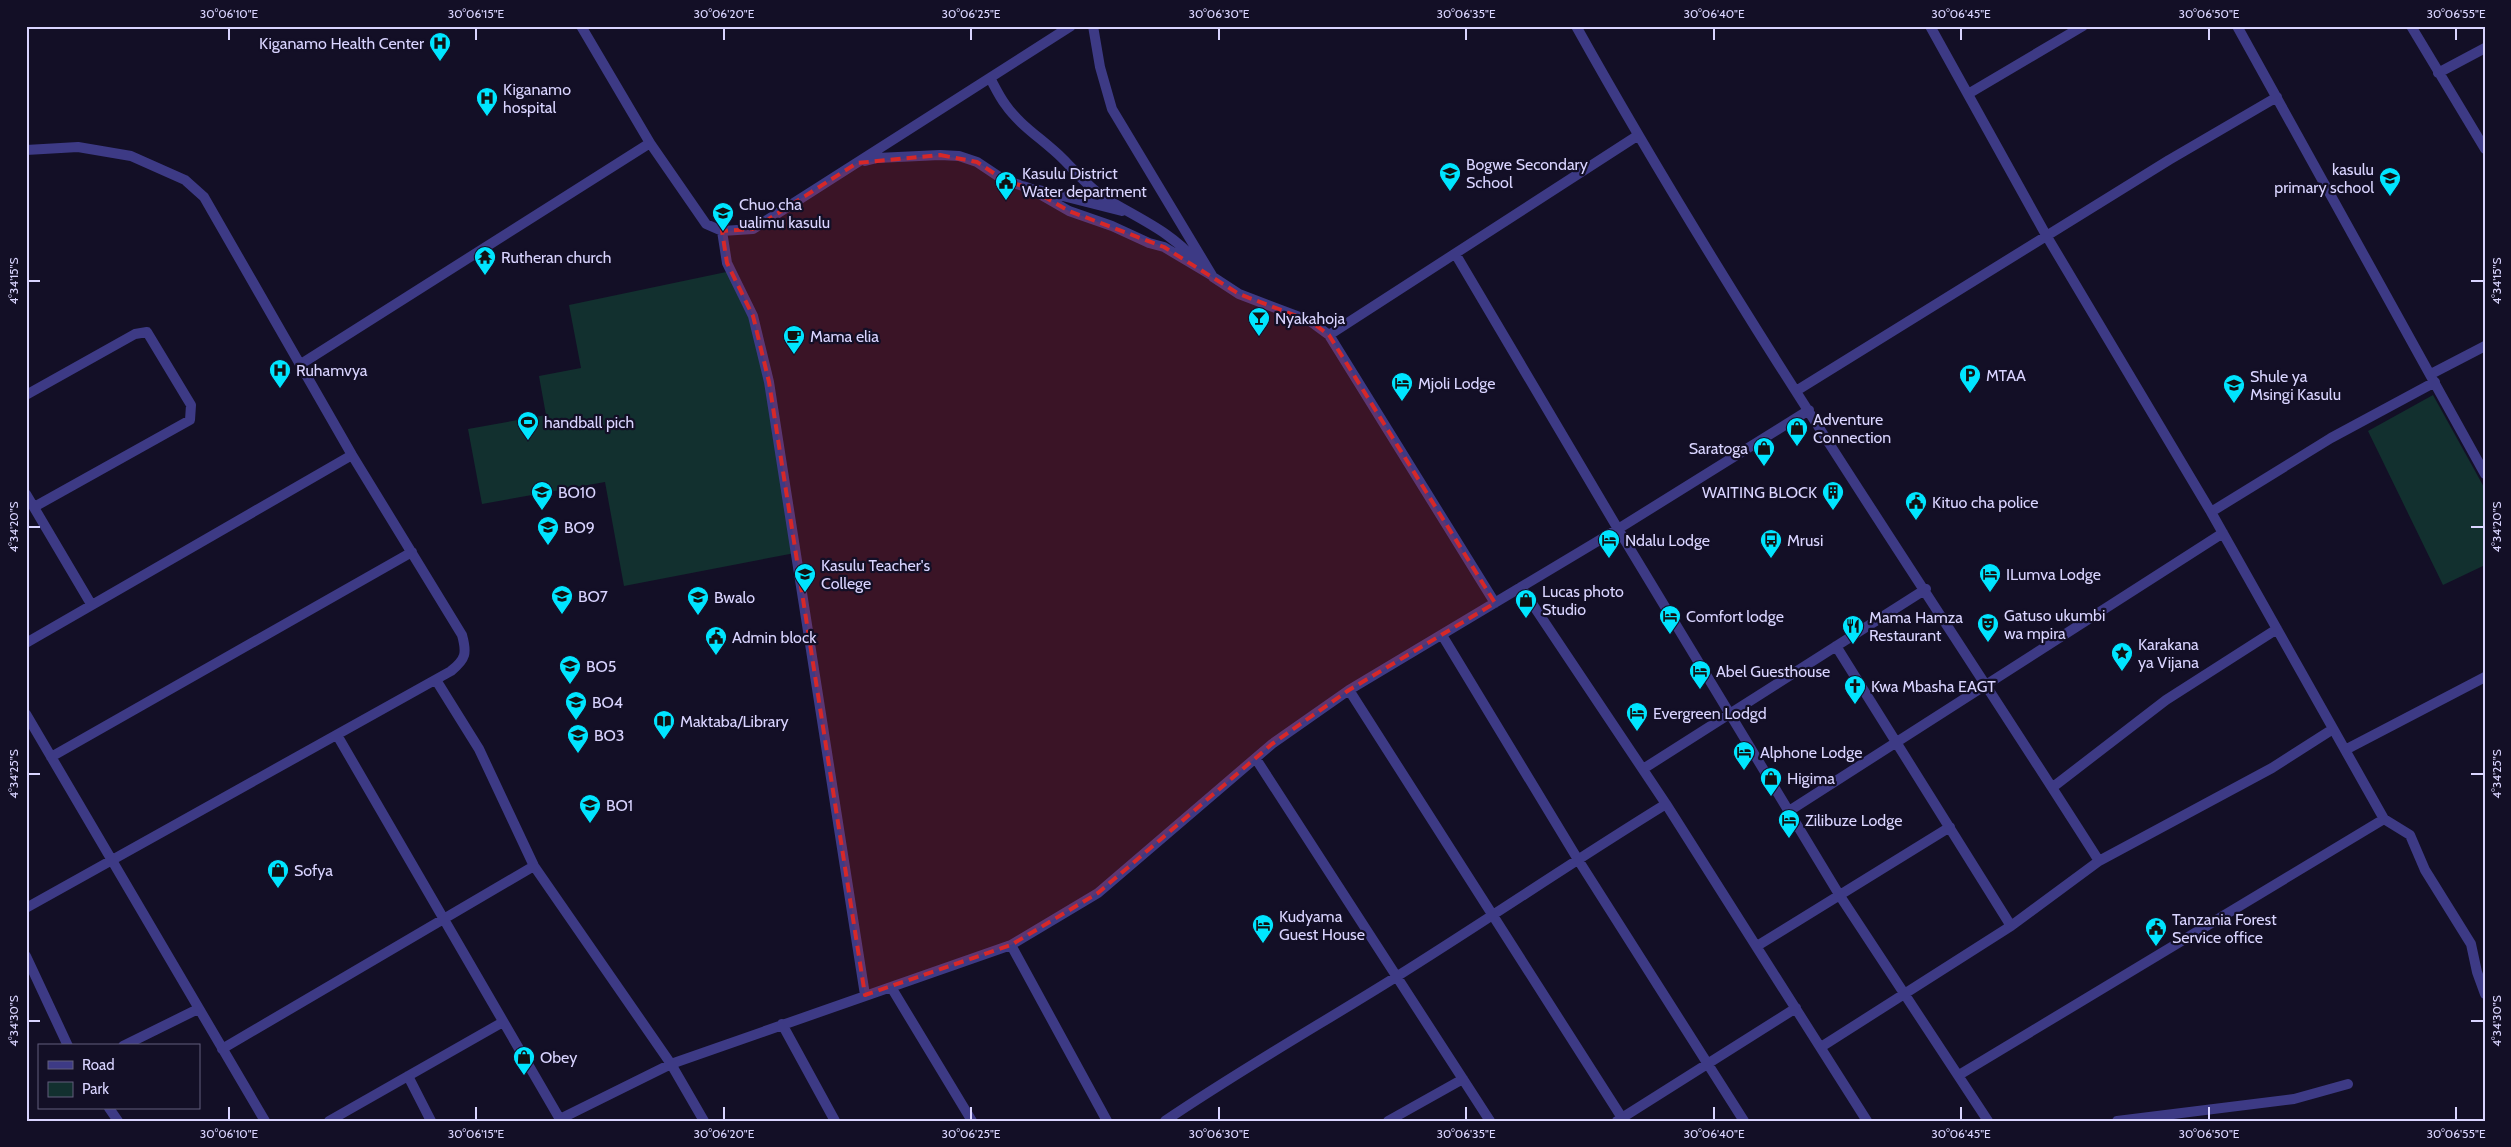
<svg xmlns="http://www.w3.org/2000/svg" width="2511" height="1147" viewBox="0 0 2511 1147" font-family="Cabin,sans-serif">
	<rect width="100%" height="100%" fill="#130f26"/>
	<path fill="#12302f" d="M731 271 759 341 795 553 624 586 605 482 482 504 468 429 546 415 539 376 581 368 569 305Z
		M2433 395 2485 489V565L2443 585 2368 431Z"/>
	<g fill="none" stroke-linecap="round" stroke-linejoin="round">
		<path stroke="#3d3a85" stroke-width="10" d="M581 26 650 143 706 224 722 231 753 229 1071 26
			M1093 26 1100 67 1112 109 1213 277 1239 294 1310 321 1329 335 1495 603
			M1576 26C1736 313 1923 584 2099 861
			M1930 26 2046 235 2211 512 2384 819 2410 835 2425 870 2471 944 2477 972 2485 994
			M2237 26 2485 474
			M2411 26 2485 149
			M2438 73 2485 48
			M990 78C995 87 999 96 1005 104 1020 126 1044 140 1063 159 1076 172 1089 188 1105 198 1137 218 1173 232 1197 263
			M1968 94 2083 26
			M26 150 78 147 131 156 185 180 204 197 352 455 462 635C467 653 466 659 451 671L26 908
			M865 161 877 158 940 155 959 156 977 162 1004 180 1029 188 1069 211 1112 226 1149 243 1164 247 1211 275
			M1035 189 1122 211
			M722 231 727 263 753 316 769 382 865 995
			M1456 255 1618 529 1840 896 1988 1121
			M1329 335 1637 136
			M301 364 650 143
			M2431 374 2485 346
			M1796 391 2169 160 2277 97
			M26 395 135 334 147 332 191 405 190 420 34 507
			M26 494 91 604
			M2211 512 2331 438 2435 382
			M1521 587 1666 804 1867 1121
			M1442 635 1577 858 1744 1121
			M26 643 352 455
			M1836 646 2011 926
			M436 680 479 749 534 866 671 1064 704 1121
			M1349 690 1624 1121
			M26 714 265 1121
			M337 735 561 1121
			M2345 750 2485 677
			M51 757 412 552
			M1256 759 1490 1121
			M1643 769 1926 589
			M2053 787 2166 700 2277 629
			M1789 811 2223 533
			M1011 945 1107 1121
			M1757 946 1950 827
			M26 956 68 1046
			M891 987 972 1121
			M782 1024 835 1121
			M123 1046 198 1009
			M1821 1047 2011 926 2099 861 2272 768 2333 729
			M222 1049 534 866
			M1959 1075 2384 819
			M408 1076 431 1121
			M109 1108 118 1121
			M560 1119 671 1064 1011 945 1098 893 1272 744 1349 690 1618 529 1809 410
			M329 1121 503 1022
			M1165 1121C1240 1070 1319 1025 1396 977 1487 920 1575 860 1666 804
			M1388 1121 1463 1079
			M1617 1121 1796 1008
			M2117 1121 2294 1099 2348 1084"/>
	</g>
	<path fill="#d62828" fill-opacity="0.2" stroke="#d62828" stroke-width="4" stroke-dasharray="10 6" stroke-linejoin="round" d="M940 155 977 162 1004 180 1029 188 1069 211 1164 247 1239 294 1310 321 1329 335 1495 603 1349 690 1272 744 1098 893 1011 945 865 995 769 382 753 316 727 263 722 231 753 229 857 163Z"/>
	<path fill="none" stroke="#d9d4ff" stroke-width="2" d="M229 28V40M476 28V40M724 28V40M971 28V40M1219 28V40M1466 28V40M1714 28V40M1961 28V40M2209 28V40M2456 28V40M28 281H40M2471 281H2484M28 527H40M2471 527H2484M28 774H40M2471 774H2484M28 1021H40M2471 1021H2484M229 1107V1120M476 1107V1120M724 1107V1120M971 1107V1120M1219 1107V1120M1466 1107V1120M1714 1107V1120M1961 1107V1120M2209 1107V1120M2456 1107V1120"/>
	<defs>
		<g id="hospital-pin" transform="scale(1.125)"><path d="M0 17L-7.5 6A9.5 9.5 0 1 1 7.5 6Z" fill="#00e5ff" stroke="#130f26"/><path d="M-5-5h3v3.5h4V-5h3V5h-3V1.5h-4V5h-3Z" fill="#111"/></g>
		<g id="school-pin" transform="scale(1.125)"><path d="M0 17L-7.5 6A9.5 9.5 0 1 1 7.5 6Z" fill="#00e5ff" stroke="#130f26"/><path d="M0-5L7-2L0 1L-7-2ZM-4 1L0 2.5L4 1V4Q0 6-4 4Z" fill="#111"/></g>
		<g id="civic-pin" transform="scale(1.125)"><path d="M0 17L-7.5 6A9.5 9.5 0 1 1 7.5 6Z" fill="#00e5ff" stroke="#130f26"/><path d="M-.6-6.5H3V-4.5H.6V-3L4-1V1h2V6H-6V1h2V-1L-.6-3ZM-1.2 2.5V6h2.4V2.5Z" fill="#111"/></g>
		<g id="temple-pin" transform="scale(1.125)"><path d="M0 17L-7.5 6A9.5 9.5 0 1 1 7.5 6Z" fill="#00e5ff" stroke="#130f26"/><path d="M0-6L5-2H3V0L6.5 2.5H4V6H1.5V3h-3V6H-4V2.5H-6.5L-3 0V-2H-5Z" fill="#111"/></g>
		<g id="bar-pin" transform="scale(1.125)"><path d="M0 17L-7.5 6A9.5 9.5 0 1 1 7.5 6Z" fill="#00e5ff" stroke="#130f26"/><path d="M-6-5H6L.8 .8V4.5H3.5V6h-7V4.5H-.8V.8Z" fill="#111"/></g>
		<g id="cafe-pin" transform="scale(1.125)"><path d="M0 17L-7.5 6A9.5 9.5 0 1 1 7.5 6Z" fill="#00e5ff" stroke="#130f26"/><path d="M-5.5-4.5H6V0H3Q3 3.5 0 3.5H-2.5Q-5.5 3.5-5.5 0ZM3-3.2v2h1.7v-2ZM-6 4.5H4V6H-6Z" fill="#111"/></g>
		<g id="parking-pin" transform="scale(1.125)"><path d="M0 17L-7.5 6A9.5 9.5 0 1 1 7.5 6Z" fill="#00e5ff" stroke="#130f26"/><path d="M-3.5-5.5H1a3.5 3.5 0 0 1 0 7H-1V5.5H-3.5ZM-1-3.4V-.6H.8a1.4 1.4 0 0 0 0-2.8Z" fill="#111"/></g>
		<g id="hotel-pin" transform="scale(1.125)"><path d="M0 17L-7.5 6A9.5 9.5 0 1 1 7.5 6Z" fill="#00e5ff" stroke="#130f26"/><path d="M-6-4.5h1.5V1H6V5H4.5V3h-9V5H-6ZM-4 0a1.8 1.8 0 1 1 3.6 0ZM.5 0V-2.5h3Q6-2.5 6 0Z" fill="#111"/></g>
		<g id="stadium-pin" transform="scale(1.125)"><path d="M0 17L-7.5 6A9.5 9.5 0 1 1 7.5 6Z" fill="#00e5ff" stroke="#130f26"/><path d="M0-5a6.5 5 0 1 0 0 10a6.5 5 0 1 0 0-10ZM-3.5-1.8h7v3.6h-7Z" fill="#111"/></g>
		<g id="shop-pin" transform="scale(1.125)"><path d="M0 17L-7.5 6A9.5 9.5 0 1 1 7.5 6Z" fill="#00e5ff" stroke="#130f26"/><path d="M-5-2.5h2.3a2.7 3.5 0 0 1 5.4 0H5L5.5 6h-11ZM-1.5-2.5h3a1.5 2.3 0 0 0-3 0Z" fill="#111"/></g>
		<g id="building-pin" transform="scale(1.125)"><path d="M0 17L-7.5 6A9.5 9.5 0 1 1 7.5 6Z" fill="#00e5ff" stroke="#130f26"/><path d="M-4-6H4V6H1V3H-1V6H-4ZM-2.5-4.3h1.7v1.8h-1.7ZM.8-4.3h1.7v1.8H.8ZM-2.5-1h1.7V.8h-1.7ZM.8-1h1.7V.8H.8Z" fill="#111"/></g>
		<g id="bus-pin" transform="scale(1.125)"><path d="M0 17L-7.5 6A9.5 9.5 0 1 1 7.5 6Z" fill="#00e5ff" stroke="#130f26"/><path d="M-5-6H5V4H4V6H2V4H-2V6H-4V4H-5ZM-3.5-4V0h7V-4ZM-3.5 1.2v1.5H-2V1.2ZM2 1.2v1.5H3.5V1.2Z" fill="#111"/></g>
		<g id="university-pin" transform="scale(1.125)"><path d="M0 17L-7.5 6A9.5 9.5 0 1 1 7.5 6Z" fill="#00e5ff" stroke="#130f26"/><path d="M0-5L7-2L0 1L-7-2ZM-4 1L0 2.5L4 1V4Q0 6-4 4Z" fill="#111"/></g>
		<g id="theatre-pin" transform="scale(1.125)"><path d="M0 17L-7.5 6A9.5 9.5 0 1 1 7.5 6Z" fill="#00e5ff" stroke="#130f26"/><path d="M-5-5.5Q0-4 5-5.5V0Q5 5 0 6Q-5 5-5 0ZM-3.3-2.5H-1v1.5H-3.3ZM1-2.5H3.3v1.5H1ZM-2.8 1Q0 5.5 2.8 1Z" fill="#111"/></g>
		<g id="restaurant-pin" transform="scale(1.125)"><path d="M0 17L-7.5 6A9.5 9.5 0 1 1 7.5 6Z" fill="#00e5ff" stroke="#130f26"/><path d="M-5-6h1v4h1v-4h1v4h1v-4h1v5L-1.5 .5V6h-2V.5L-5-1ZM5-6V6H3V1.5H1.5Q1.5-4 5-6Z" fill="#111"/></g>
		<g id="sight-pin" transform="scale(1.125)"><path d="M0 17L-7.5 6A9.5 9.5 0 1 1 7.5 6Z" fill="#00e5ff" stroke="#130f26"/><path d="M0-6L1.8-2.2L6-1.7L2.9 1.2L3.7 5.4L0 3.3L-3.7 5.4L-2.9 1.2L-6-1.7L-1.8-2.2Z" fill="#111"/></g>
		<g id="church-pin" transform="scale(1.125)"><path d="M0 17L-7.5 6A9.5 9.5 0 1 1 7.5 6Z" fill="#00e5ff" stroke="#130f26"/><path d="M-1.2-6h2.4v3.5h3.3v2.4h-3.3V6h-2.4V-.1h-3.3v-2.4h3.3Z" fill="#111"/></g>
		<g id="library-pin" transform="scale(1.125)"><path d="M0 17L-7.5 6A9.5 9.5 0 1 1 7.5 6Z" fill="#00e5ff" stroke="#130f26"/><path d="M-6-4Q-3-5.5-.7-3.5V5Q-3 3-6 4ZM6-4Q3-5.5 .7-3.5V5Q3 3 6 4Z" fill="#111"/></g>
	</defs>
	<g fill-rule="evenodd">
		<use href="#hospital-pin" x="440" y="43"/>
		<use href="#hospital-pin" x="487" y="98"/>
		<use href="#school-pin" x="1450" y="173"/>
		<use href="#school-pin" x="2390" y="178"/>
		<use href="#civic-pin" x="1006" y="182"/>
		<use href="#school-pin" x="723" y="213"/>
		<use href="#temple-pin" x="485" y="257"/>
		<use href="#bar-pin" x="1259" y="318"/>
		<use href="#cafe-pin" x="794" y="336"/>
		<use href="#hospital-pin" x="280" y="370"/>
		<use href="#parking-pin" x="1970" y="375"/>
		<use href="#hotel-pin" x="1402" y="383"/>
		<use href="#school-pin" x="2234" y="385"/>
		<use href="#stadium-pin" x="528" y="422"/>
		<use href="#shop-pin" x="1797" y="428"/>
		<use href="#shop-pin" x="1764" y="448"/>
		<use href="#school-pin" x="542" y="492"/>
		<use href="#building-pin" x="1833" y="492"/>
		<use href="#civic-pin" x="1916" y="502"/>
		<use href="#school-pin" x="548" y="527"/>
		<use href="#hotel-pin" x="1609" y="540"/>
		<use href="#bus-pin" x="1771" y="540"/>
		<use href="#university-pin" x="805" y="574"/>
		<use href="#hotel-pin" x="1990" y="574"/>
		<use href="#school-pin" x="562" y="596"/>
		<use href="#school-pin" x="698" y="597"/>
		<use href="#shop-pin" x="1526" y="600"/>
		<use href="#hotel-pin" x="1670" y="616"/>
		<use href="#theatre-pin" x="1988" y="624"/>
		<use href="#restaurant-pin" x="1853" y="626"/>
		<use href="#civic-pin" x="716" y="637"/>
		<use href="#sight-pin" x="2122" y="653"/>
		<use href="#school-pin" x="570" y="666"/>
		<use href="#hotel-pin" x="1700" y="671"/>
		<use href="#church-pin" x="1855" y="686"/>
		<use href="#school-pin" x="576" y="702"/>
		<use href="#hotel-pin" x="1637" y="713"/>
		<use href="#library-pin" x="664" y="721"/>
		<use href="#school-pin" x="578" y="735"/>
		<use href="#hotel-pin" x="1744" y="752"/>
		<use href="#shop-pin" x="1771" y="778"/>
		<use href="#school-pin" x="590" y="805"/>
		<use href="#hotel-pin" x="1789" y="820"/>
		<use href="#shop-pin" x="278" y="870"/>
		<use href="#hotel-pin" x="1263" y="925"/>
		<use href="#civic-pin" x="2156" y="928"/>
		<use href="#shop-pin" x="524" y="1057"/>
	</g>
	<g text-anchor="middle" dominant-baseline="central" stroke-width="4.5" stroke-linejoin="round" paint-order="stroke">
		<g font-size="16" fill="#d9d4ff" stroke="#130f26" text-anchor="start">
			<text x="424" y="43" text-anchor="end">Kiganamo Health Center</text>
			<text x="503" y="89">Kiganamo<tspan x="503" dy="18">hospital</tspan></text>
			<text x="1466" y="164">Bogwe Secondary<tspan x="1466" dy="18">School</tspan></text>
			<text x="2374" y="169" text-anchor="end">kasulu<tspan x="2374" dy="18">primary school</tspan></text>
			<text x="1022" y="173">Kasulu District<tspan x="1022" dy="18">Water department</tspan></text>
			<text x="739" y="204">Chuo cha<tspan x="739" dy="18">ualimu kasulu</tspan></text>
			<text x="501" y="257">Rutheran church</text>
			<text x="1275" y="318">Nyakahoja</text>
			<text x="810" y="336">Mama elia</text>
			<text x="296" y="370">Ruhamvya</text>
			<text x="1986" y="375">MTAA</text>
			<text x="2250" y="376">Shule ya<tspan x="2250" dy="18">Msingi Kasulu</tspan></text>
			<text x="1418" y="383">Mjoli Lodge</text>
			<text x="1813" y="419">Adventure<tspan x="1813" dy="18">Connection</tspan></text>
			<text x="544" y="422">handball pich</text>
			<text x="1748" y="448" text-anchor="end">Saratoga</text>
			<text x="558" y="492">BO10</text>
			<text x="1817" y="492" text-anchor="end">WAITING BLOCK</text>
			<text x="1932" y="502">Kituo cha police</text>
			<text x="564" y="527">BO9</text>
			<text x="1625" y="540">Ndalu Lodge</text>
			<text x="1787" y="540">Mrusi</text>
			<text x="821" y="565">Kasulu Teacher's<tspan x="821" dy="18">College</tspan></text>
			<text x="2006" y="574">ILumva Lodge</text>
			<text x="1542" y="591">Lucas photo<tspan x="1542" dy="18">Studio</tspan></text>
			<text x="578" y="596">BO7</text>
			<text x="714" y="597">Bwalo</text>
			<text x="2004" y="615">Gatuso ukumbi<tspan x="2004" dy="18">wa mpira</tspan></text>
			<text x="1686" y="616">Comfort lodge</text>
			<text x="1869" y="617">Mama Hamza<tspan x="1869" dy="18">Restaurant</tspan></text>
			<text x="732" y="637">Admin block</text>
			<text x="2138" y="644">Karakana<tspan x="2138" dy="18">ya Vijana</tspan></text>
			<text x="586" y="666">BO5</text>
			<text x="1716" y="671">Abel Guesthouse</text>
			<text x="1871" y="686">Kwa Mbasha EAGT</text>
			<text x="592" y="702">BO4</text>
			<text x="1653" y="713">Evergreen Lodgd</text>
			<text x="680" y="721">Maktaba/Library</text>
			<text x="594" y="735">BO3</text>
			<text x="1760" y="752">Alphone Lodge</text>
			<text x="1787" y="778">Higima</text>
			<text x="606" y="805">BO1</text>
			<text x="1805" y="820">Zilibuze Lodge</text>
			<text x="294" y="870">Sofya</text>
			<text x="1279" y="916">Kudyama<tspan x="1279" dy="18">Guest House</tspan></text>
			<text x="2172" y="919">Tanzania Forest<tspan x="2172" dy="18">Service office</tspan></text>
			<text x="540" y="1057">Obey</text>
		</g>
	</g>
	<rect width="2511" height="1147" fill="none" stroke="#130f26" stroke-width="55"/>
	<rect x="38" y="1044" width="162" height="65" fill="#130f26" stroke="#625e7d"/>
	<rect x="48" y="1061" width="25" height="8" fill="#3d3a85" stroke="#625e7d"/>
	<text x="82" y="1070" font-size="15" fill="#d9d4ff">Road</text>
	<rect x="48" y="1082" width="25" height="15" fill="#12302f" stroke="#625e7d"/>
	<text x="82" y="1094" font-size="15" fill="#d9d4ff">Park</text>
	<rect x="28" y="28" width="2456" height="1092" fill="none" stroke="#d9d4ff" stroke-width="2"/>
	<g font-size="12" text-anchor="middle" fill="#d9d4ff">
		<text x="229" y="18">30°06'10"E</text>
		<text x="476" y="18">30°06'15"E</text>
		<text x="724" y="18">30°06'20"E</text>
		<text x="971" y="18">30°06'25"E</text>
		<text x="1219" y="18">30°06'30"E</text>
		<text x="1466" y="18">30°06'35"E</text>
		<text x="1714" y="18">30°06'40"E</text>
		<text x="1961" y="18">30°06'45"E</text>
		<text x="2209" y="18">30°06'50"E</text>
		<text x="2456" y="18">30°06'55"E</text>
		<text transform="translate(14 281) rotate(-90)" y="4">4°34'15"S</text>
		<text transform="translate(2497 281) rotate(-90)" y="4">4°34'15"S</text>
		<text transform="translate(14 527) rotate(-90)" y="4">4°34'20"S</text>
		<text transform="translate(2497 527) rotate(-90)" y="4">4°34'20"S</text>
		<text transform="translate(14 774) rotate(-90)" y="4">4°34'25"S</text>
		<text transform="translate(2497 774) rotate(-90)" y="4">4°34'25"S</text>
		<text transform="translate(14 1021) rotate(-90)" y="4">4°34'30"S</text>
		<text transform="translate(2497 1021) rotate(-90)" y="4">4°34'30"S</text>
		<text x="229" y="1138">30°06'10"E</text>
		<text x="476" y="1138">30°06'15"E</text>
		<text x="724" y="1138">30°06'20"E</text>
		<text x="971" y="1138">30°06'25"E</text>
		<text x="1219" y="1138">30°06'30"E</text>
		<text x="1466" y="1138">30°06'35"E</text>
		<text x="1714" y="1138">30°06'40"E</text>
		<text x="1961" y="1138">30°06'45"E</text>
		<text x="2209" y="1138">30°06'50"E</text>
		<text x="2456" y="1138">30°06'55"E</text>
	</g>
</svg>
